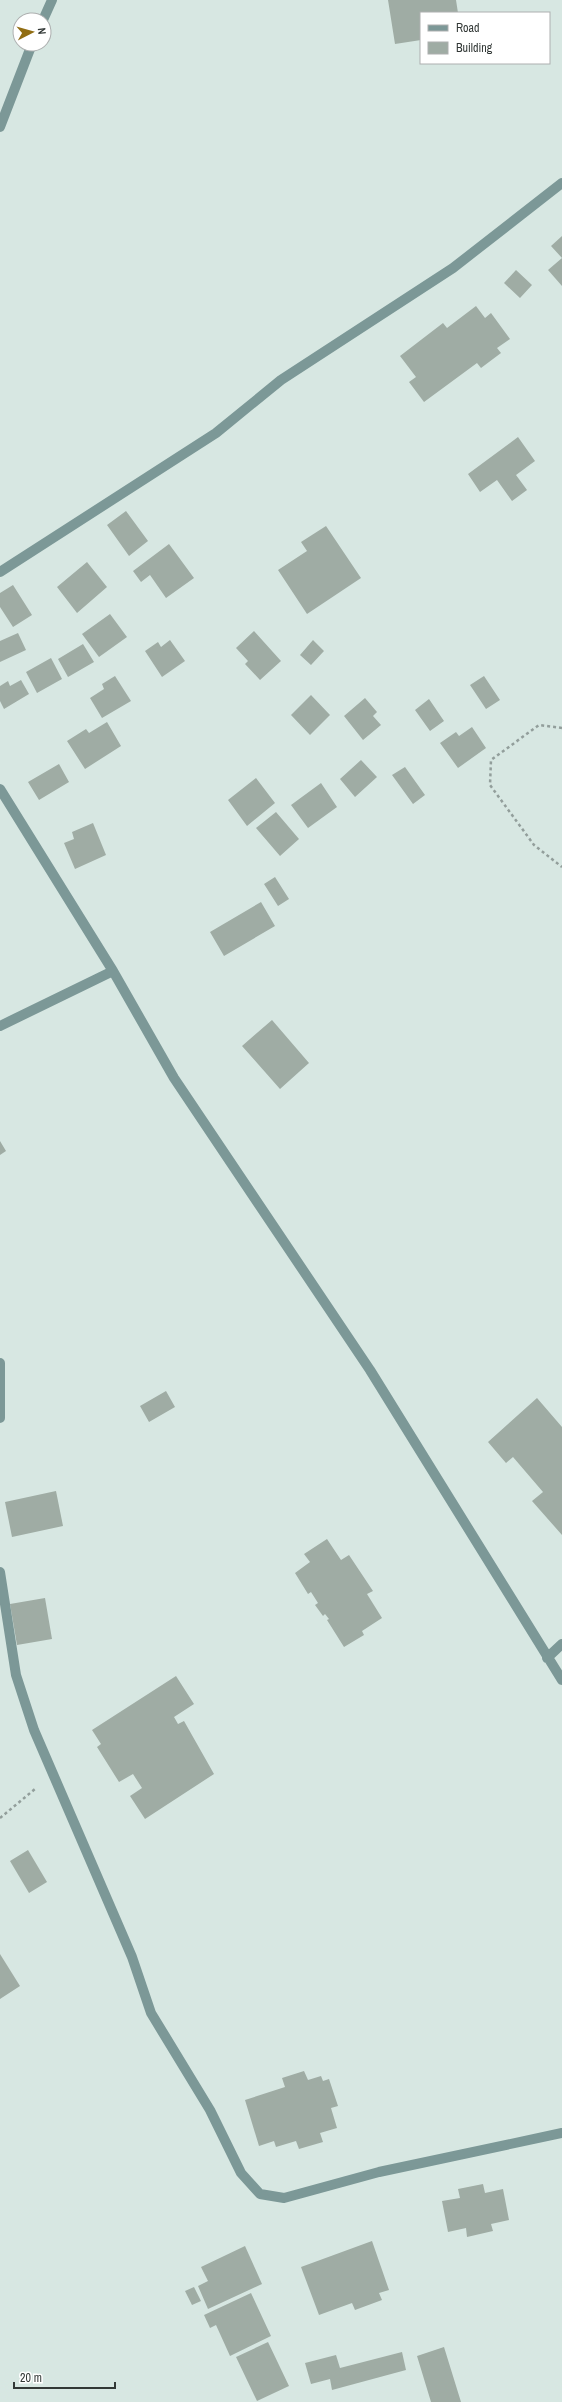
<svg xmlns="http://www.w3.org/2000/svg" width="562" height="2402" viewBox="0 0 562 2402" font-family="'Archivo Narrow',sans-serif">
	<rect width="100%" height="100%" fill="#d7e7e2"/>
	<path fill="#9faca4" d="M388 0H456L458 13H421V40L395 44Z
		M562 236V286L548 270 562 258 551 246Z
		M516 270 532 285 520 298 504 283Z
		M476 306 485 318 491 313 510 339 497 348 501 353 481 368 477 363 424 402 409 382 416 377 400 356 443 323 447 328Z
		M518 437 535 461 516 475 527 490 512 501 497 480 480 492 468 474Z
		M126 511 148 541 129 556 107 525Z
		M326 526 361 578 307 614 278 570 307 551 301 542Z
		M169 544 194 578 166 598 150 575 141 582 133 571Z
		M87 562 107 587 77 613 57 587Z
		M13 585 32 615 13 627 0 607V593Z
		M110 614 127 637 99 657 82 634Z
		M254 631 281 661 260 680 245 664 248 661 236 648Z
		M18 633 26 650 0 662V641Z
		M170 640 185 661 162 677 145 651 158 642 161 647Z
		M313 640 324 651 311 665 300 655Z
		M83 644 94 662 68 677 58 659Z
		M51 658 62 679 37 693 26 672Z
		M115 676 131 701 102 718 90 698 104 689 102 684Z
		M484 676 500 700 486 709 470 685Z
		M21 680 29 694 4 709 0 701V686L8 681 10 686Z
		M311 695 330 715 310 735 291 715Z
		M365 698 377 712 373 716 381 725 363 740 344 716Z
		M429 699 444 721 430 731 415 710Z
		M107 722 121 746 85 769 67 741 86 729 89 733Z
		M472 727 486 748 458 768 440 743 456 732 459 736Z
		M361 760 377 777 355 797 340 779Z
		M59 764 69 782 39 800 28 782Z
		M405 767 425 795 413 804 392 775Z
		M256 778 275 803 247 826 228 800Z
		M321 783 337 807 308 828 291 805Z
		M276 812 299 839 280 856 256 828Z
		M93 823 106 855 75 869 64 843 74 839 72 832Z
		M275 877 289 899 278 906 264 884Z
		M261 902 275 926 224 956 210 932Z
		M272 1020 309 1063 280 1089 242 1046Z
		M0 1141 6 1151 0 1155Z
		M166 1391 175 1407 149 1422 140 1406Z
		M537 1398 562 1427V1535L532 1501 543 1492 513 1457 506 1463 488 1442Z
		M56 1491 63 1526 12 1537 5 1502Z
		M327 1539 341 1560 349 1555 373 1591 367 1594 382 1618 362 1631 364 1635 344 1647 327 1620 329 1619 325 1614 323 1616 315 1605 318 1603 311 1592 308 1594 295 1573 310 1562 304 1554Z
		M45 1598 52 1639 17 1645 10 1604Z
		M176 1676 194 1704 174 1717 178 1724 184 1721 214 1774 145 1819 130 1796 142 1788 133 1774 119 1782 97 1747 101 1744 92 1730Z
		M28 1850 47 1882 29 1893 10 1861Z
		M0 1954 20 1986 0 1999Z
		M304 2071 308 2080 321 2076 323 2081 329 2079 338 2106 331 2108 337 2128 320 2133 323 2142 299 2149 296 2141 276 2147 274 2141 259 2146 245 2100 285 2087 282 2078Z
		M483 2184 485 2193 503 2189 509 2220 491 2224 493 2231 467 2237 466 2228 448 2232 442 2201 460 2198 458 2189Z
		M372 2241 389 2290 379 2293 382 2300 355 2310 352 2303 319 2315 301 2267Z
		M245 2246 262 2284 208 2309 198 2286 208 2281 201 2267Z
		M194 2287 201 2301 192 2305 185 2291Z
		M251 2293 271 2336 230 2356 216 2325 210 2328 204 2315Z
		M268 2342 289 2386 257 2401 236 2357Z
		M444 2347 461 2402H431L417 2356Z
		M402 2352 406 2370 332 2390 330 2379 311 2384 305 2363 336 2355 340 2368Z"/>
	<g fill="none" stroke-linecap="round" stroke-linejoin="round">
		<path stroke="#929e9b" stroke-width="2.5" stroke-dasharray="3 3" stroke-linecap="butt" d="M562 728 539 725 491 760 490 785 534 845 562 867
			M0 1818 35 1789"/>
		<path stroke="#7c9897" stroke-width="10" d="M43 20 52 0
			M0 127 32 44
			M0 572 216 433 281 380 453 268 562 183
			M0 789 113 971 174 1078 370 1370 562 1680
			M0 1026 113 971
			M0 1363V1418
			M0 1572 16 1675 34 1730 132 1957 151 2013 210 2110 241 2173 260 2194 284 2198 379 2172 562 2133
			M547 1658 562 1644"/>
	</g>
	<rect x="420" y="12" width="130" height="52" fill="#ffffff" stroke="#adafaf"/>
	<rect x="428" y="25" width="20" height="6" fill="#7c9897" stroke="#adafaf"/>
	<text x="456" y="32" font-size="12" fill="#323836">Road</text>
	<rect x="428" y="42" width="20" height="12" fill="#9faca4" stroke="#adafaf"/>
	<text x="456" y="52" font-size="12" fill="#323836">Building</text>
	<g transform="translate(32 32) rotate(84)"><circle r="19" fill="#ffffff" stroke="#adafaf"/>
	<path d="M0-3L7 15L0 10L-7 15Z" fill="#916d13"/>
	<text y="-6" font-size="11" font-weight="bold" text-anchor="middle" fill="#323836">N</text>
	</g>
	<path d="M14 2382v6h101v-6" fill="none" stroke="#323836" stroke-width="2"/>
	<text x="20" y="2382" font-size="12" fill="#323836" stroke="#ffffff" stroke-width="3" paint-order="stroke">20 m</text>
</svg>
